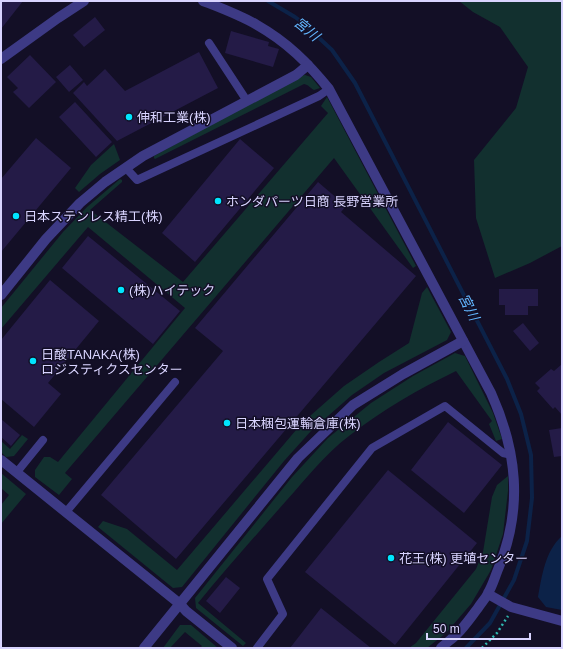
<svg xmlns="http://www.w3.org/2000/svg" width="563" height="649" viewBox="0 0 563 649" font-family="Helvetica,'Noto Sans JP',sans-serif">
	<rect width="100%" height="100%" fill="#130f26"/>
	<path fill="#12302f" d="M459 1H562V246L530 263 495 278 476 218 474 160 516 108 528 67 500 27 473 12Z
		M305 75 311 77 320 88 314 90C310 88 309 85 304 84L155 159 154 158V156L300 76Z
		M327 97 416 266 413 268 334 158 65 473 72 479 59 495 35 477V470L44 457H50L58 462 185 308 88 227 1 329V308L63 232 87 207 120 179 122 180V182L90 210 183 282 328 113 321 106Z
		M114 144 120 160 100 174 79 192 75 188 91 165Z
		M427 287 451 332 447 340 384 373 352 395 311 431 284 461 182 587 173 588 98 527 103 521 127 529 177 570 302 423 344 386 379 362 409 343 422 293Z
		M455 353 465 356 493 413 502 439 496 441 489 424 492 421 456 371C419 389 382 410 349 436 325 454 306 479 286 501 256 535 227 568 198 603L246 643 243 646 196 608 195 598 292 477 328 438 371 403 413 376Z
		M22 435 28 439 14 456 6 457 1 452V441L10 449Z
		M1 473 26 494 1 524V505L9 495 1 488Z
		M508 476V491L503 534 491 570 471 604 446 633 427 648H409L416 643 476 569 483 552 492 497 497 485Z
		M180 625H191L218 648H200L202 646 185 632 170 648H163Z"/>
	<path fill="#0c2248" d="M562 536V610L546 607 538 597C542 576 545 551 562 536Z"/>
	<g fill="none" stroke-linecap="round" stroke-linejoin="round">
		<path stroke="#0c2248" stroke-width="4" d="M268 1 295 17 303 23 332 50 355 83 507 379 521 414 531 455 532 498 527 541 514 580 490 623 466 648"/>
	</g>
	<path fill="#241b47" d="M1 1H23L1 29Z
		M95 17 105 30 84 47 73 35Z
		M231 31 269 42 268 46 279 49 273 67 225 53Z
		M199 52 218 88 117 141 73 93 84 82 87 86 105 69 125 91Z
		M30 55 56 82 29 108 13 92 18 88 7 77Z
		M70 65 83 80 69 92 56 77Z
		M75 102 112 142 96 157 59 117Z
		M36 138 71 168 1 252V179Z
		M240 139 274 168 195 262 162 233Z
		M318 182 346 206 341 212 416 276 176 559 101 495 223 351 195 328Z
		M88 236 180 311 153 344 62 268Z
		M50 280 99 321 48 383 61 394 34 427 1 399V340Z
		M499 289H538V306H528V315H505V305H499Z
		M523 323 539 343 530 351 513 331Z
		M562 364V415L555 407 553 409 537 391 540 388 535 383 551 369 554 371Z
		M1 419 20 435 11 446 1 437Z
		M448 422 502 465 464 513 411 470Z
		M562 428V456L554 457 549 430Z
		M388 470 477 543 395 645 305 572Z
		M226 577 240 588 220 613 206 601Z
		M321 608 371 648H290Z"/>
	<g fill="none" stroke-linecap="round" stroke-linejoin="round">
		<path stroke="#2fb8b0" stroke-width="2.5" stroke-dasharray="2 3" stroke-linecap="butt" d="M482 648 497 633 508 616"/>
		<path stroke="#3d3a85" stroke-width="8" d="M209 43 247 101
			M126 168 137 180 319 96 329 89
			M17 472 43 440
			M66 512 175 382
			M257 648 283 614 267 579 372 448 445 406 503 453 511 455"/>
		<path stroke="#3d3a85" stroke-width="10" d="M203 1C221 8 240 15 257 25 287 42 308 63 329 89L491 393C517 451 523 507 499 567 495 576 493 585 488 593 486 598 481 603 478 608 471 617 465 626 457 634 452 639 446 643 441 648
			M1 59 58 18 84 1
			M488 594 511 607 562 621"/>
		<path stroke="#3d3a85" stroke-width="10" d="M1 295 46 239 80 203 105 182 143 156 296 75 308 65
			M1 460 180 604 186 611 232 648
			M144 648 298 458 353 405 403 374 463 341"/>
	</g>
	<g fill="#00e5ff" stroke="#130f26" stroke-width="1.5">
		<circle cx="129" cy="117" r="4"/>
		<circle cx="218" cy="201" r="4"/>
		<circle cx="16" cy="216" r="4"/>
		<circle cx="121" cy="290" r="4"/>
		<circle cx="33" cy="361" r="4"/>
		<circle cx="227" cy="423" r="4"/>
		<circle cx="391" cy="558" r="4"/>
	</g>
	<g text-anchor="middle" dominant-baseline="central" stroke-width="3" stroke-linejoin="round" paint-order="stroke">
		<g font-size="13" fill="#d9d4ff" stroke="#130f26" text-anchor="start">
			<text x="137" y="117">伸和工業(株)</text>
			<text x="226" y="201">ホンダパーツ日商 長野営業所</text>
			<text x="24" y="216">日本ステンレス精工(株)</text>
			<text x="129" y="290">(株)ハイテック</text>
			<text x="41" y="354">日酸TANAKA(株)<tspan x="41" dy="15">ロジスティクスセンター</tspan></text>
			<text x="235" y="423">日本梱包運輸倉庫(株)</text>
			<text x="399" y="558">花王(株) 更埴センター</text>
		</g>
		<g font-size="14" font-style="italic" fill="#62b6ff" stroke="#130f26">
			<text transform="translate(307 29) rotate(39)">宮川</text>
			<text transform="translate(469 307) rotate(63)">宮川</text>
		</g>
	</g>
	<rect width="563" height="649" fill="none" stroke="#d9d4ff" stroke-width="4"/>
	<path d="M427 633v6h103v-6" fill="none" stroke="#d9d4ff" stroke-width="2"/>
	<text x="433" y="633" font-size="12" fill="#d9d4ff" stroke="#130f26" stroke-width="3" paint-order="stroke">50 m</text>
</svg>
